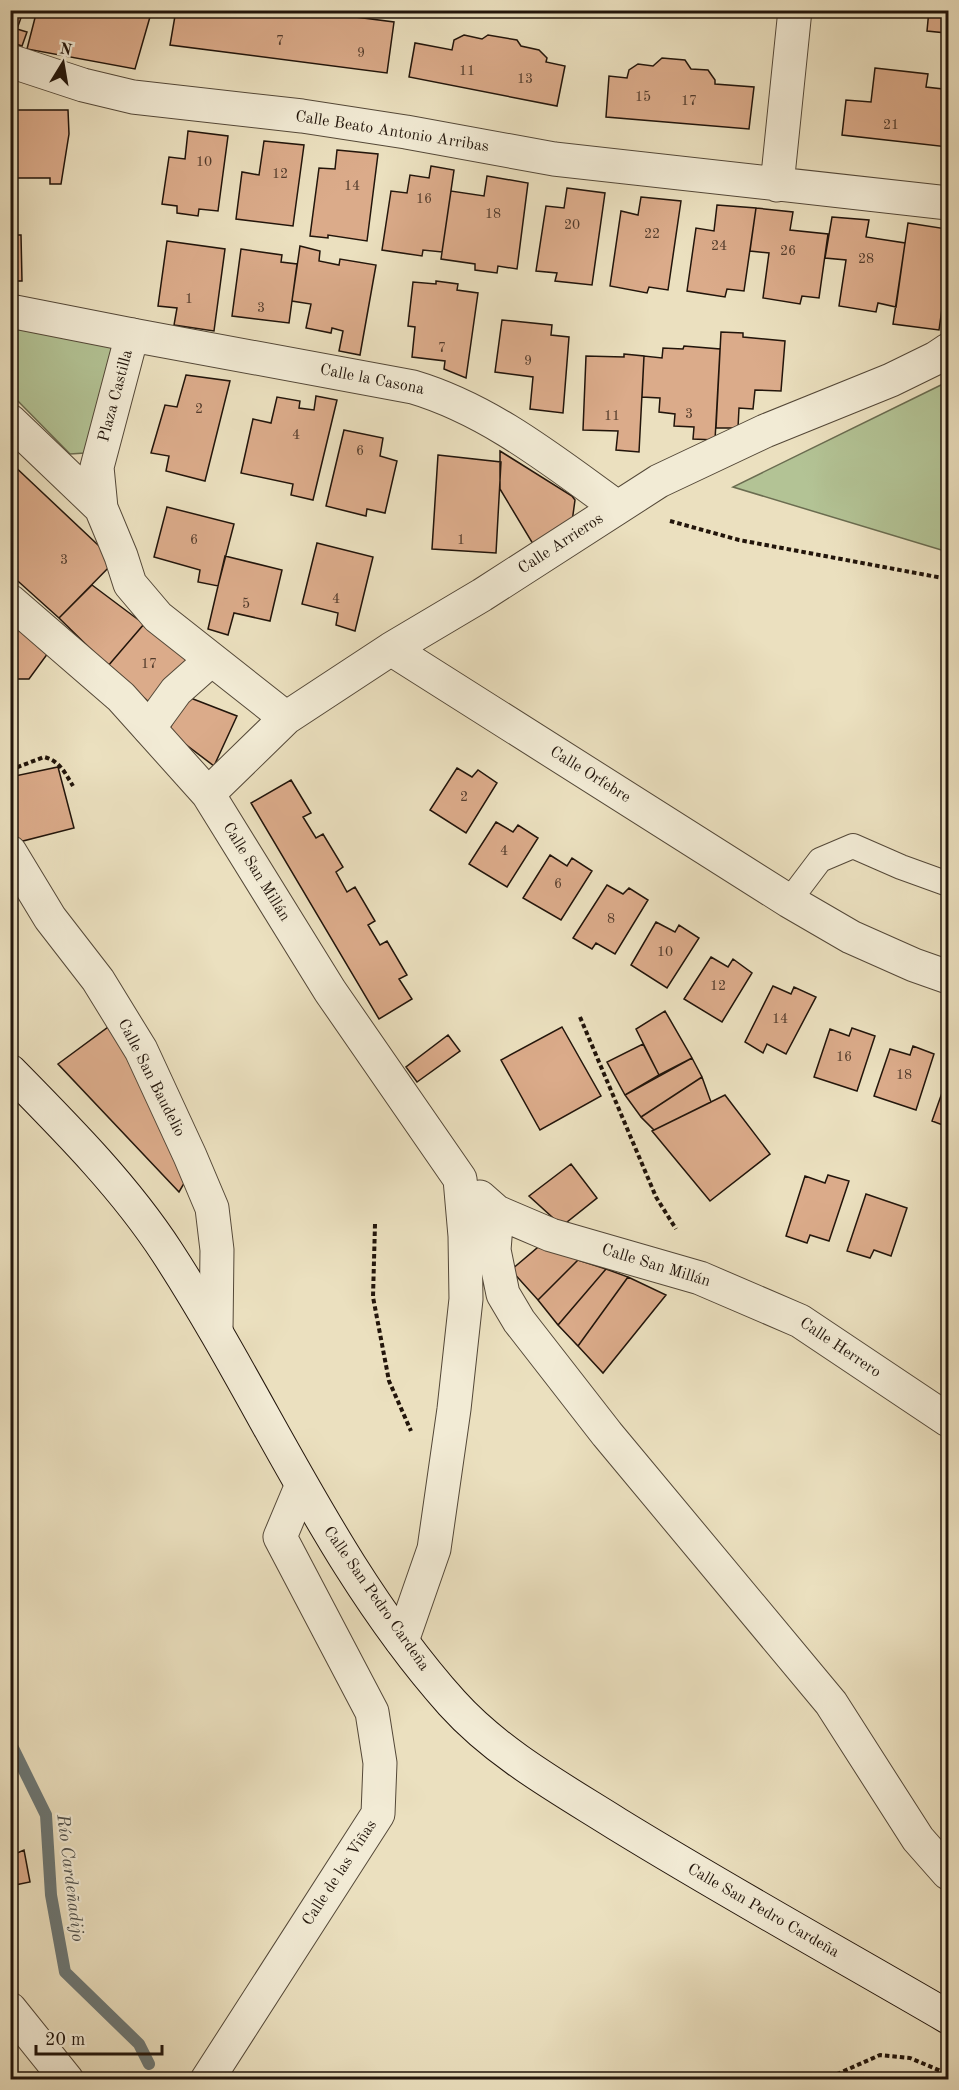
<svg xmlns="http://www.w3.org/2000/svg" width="959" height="2090" viewBox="0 0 959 2090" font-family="'Old Standard TT',serif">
	<rect width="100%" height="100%" fill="#ebe0bf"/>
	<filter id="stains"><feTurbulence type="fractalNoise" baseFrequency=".00333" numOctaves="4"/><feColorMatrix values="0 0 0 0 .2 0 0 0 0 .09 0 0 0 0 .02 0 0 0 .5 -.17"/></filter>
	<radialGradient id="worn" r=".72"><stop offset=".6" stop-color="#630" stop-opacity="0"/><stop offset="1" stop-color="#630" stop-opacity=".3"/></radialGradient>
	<path fill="#b3c395" stroke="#6a6c50" stroke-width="1.5" d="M11 327 112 347 85 453 70 454 14 397 11 400Z
		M948 381V552L733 487 943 384Z"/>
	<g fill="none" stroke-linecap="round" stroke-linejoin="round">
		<path stroke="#6d7876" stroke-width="12" d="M10 1742 46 1815 51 1895 65 1972 139 2044 149 2064"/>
	</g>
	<path fill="#dbab8a" stroke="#22150b" stroke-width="1.5" d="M10 10 23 12 17 29 27 32 22 46 10 42Z
		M37 10H152L135 69 27 49Z
		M176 10H301L394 22 387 73 170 45Z
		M929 10H948V54L943 53 946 33 927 31Z
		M464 35 482 39 488 35 517 40 521 46 539 50 547 58 546 62 565 66 557 106 409 77 415 43 452 50 454 40Z
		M662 58 685 60 691 69 708 70 715 80V84L754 87 749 129 606 117 609 76 627 78 629 70 638 64 653 66Z
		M875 68 928 74 926 87 943 89 946 95 948 96V147L842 135 846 100 871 102Z
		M10 110H68L69 134 61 184H50V178H10Z
		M188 131 228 136 218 211 199 209 198 216 177 213V206L162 204 169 157 185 159Z
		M264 141 304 145 293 226 236 219 242 172 259 175Z
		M337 150 378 154 367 241 328 235V238L310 236 319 168 335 169Z
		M431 166 454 170 442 252 423 250 422 256 382 250 391 191 407 193 410 175 429 178Z
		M487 176 528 183 517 269 498 266 497 273 475 270V264L441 259 451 191 484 196Z
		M567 188 605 193 592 285 555 281 557 273 536 271 546 206 564 208Z
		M641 197 681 201 668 290 649 287 647 293 610 286 621 211 638 215Z
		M717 205 756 208 744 291 727 289 725 297 687 291 696 228 714 231Z
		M756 208 793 212 790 230 828 234 819 298 802 296 800 304 763 298 769 253 750 251Z
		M832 217 869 220 866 237 905 243 896 307 878 303 876 312 839 306 846 260 825 258Z
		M908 223 947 229 944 244H948V303L943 302 939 330 893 324Z
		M10 235H21L22 281H10Z
		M167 241 225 249 214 331 174 325 177 308 158 306Z
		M300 246 320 251 319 261 339 265 340 259 376 265 360 355 339 351 343 331 332 328 331 333 306 328 311 304 292 301Z
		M241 249 282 255 281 262 297 264 289 323 232 316Z
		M436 281 458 284 457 290 478 293 466 378 444 369 445 361 412 357 415 327 408 326 413 282 436 284Z
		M502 320 552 325 551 335 569 337 563 413 530 409 533 377 495 372Z
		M721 332 743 333V337L785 341 781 391 755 390 753 409 739 408 738 428H716Z
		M684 346 720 349 715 440 693 439 694 427 674 426 675 414 659 412 660 398 642 397 644 356 662 358 663 348 683 349Z
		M624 354 644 356 639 452 616 450 618 431 583 430 586 356 624 357Z
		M186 375 230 381 205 481 166 471 169 456 151 453 165 405 177 407Z
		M316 396 337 400 313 500 291 495 293 484 241 473 253 419 271 423 277 397 300 401 299 408 314 410Z
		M344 430 383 438 380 456 397 461 385 513 367 509 366 516 326 506Z
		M500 451 572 496 575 500 572 522 536 549 500 489Z
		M438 455 501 462 496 553 432 549Z
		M10 462 115 561 59 618 10 574Z
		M167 507 234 524 218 586 198 582 200 570 154 557Z
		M317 543 373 557 355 631 336 625 338 613 302 604Z
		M225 556 282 570 270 621 234 613 228 635 208 629Z
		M92 585 144 624 108 666 59 618Z
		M10 620 51 649 29 679H10Z
		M144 624 190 661 150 703 108 666Z
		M188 697 237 716 214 766 168 731Z
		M58 767 74 828 15 843 10 833V777Z
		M457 768 472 777 478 770 497 783 466 833 430 810Z
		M291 780 311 813 303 817 316 838 323 834 343 867 336 872 347 892 355 887 375 921 368 925 380 945 387 941 407 975 399 979 412 999 379 1019 251 803Z
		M496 822 513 832 518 825 538 838 507 887 469 864Z
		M550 855 567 866 572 858 592 871 561 920 523 898Z
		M607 885 623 894 629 888 648 900 615 954 596 943 592 949 573 938Z
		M656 922 675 932 679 925 699 938 667 988 631 965Z
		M711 957 728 967 733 959 752 973 722 1022 684 999Z
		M773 986 791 994 794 987 816 997 786 1054 767 1044 763 1053 745 1042Z
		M665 1011 692 1058 659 1075 636 1029Z
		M111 1025 186 1180 179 1192 58 1064Z
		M562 1027 601 1096 540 1130 501 1060Z
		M852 1028 875 1036 857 1091 814 1077 830 1029 849 1036Z
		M448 1035 460 1051 417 1082 406 1067Z
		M643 1044 659 1075 625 1095 607 1062Z
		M913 1046 934 1054 916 1110 874 1096 890 1049 910 1055Z
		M692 1058 702 1077 641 1117 625 1095Z
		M948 1076V1127L932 1121Z
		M702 1077 711 1102 654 1130 641 1117Z
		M725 1095 770 1154 710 1201 652 1131Z
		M571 1164 597 1198 562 1226 529 1196Z
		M828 1175 849 1181 829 1241 810 1235 807 1243 786 1236 805 1176 825 1183Z
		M866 1194 907 1208 891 1256 874 1250 870 1258 847 1251Z
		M543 1243 578 1260 538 1300 511 1270Z
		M578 1260 606 1269 558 1325 538 1300Z
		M606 1269 628 1277 578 1346 558 1325Z
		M628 1277 666 1295 603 1373 578 1346Z
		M10 1826 15 1854 24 1850 30 1882 10 1886Z"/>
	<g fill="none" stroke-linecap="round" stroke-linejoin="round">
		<g stroke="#544838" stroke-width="26">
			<path id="service" d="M789 901 820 860 853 846 901 867 948 884"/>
		</g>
		<g stroke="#544838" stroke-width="35">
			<path id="pedestrian" d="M10 311 132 335
				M149 728 176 691 211 660"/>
		</g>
		<g stroke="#544838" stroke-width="35">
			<path id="minor" d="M10 61 83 85 133 97 302 116 406 132 554 159 948 203
				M777 185 795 10
				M10 421 101 508
				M10 601 121 697 208 794 330 991 460 1179 465 1236 466 1299 454 1409 434 1549 402 1641
				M391 649 789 901 851 937 914 965 948 977
				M286 718 158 617 130 584 121 556 101 508 97 467 132 335 413 387C490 410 553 461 617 507
				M208 794 286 718 391 649 482 595 659 481 765 431 891 380 936 358 948 350
				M10 852 50 918 98 980 141 1050 190 1156 212 1208 217 1250 216 1331
				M480 1197 497 1212 551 1235 700 1278 800 1321 948 1420
				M497 1212 494 1250 503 1294 519 1321 607 1434 831 1703 918 1839 948 1873
				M10 2009 67 2080
				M207 2080 378 1814 380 1763 372 1712 280 1537 301 1487"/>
		</g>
		<g stroke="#22150b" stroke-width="35">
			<path id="secondary" d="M10 1071C66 1128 124 1186 167 1252 264 1401 332 1569 452 1703 498 1754 560 1788 617 1824 726 1891 838 1953 948 2017"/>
		</g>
		<path stroke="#22150b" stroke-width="4" stroke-dasharray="4.5 3" stroke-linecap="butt" d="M670 521 739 540 948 579
			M10 770 44 757C60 761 65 773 73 786
			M580 1017 656 1197 676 1229
			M375 1224 373 1297 389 1381 411 1431
			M832 2080 835 2075 880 2055 910 2058 948 2074"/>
		<use href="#service" stroke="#f2ebd5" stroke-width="24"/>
		<use href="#pedestrian" stroke="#f2ebd5" stroke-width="33"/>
		<use href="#minor" stroke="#f2ebd5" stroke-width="33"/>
		<use href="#secondary" stroke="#f2ebd5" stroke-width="33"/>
	</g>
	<g text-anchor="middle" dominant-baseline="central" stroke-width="4.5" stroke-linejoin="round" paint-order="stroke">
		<g font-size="14" fill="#503a2b">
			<text x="280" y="41">7</text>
			<text x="361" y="53">9</text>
			<text x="467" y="71">11</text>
			<text x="525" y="79">13</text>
			<text x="643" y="97">15</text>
			<text x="689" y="101">17</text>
			<text x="891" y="125">21</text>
			<text x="204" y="162">10</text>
			<text x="280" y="174">12</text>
			<text x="352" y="186">14</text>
			<text x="424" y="199">16</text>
			<text x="493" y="214">18</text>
			<text x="572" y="225">20</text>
			<text x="652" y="234">22</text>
			<text x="719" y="246">24</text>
			<text x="788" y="251">26</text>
			<text x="866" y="259">28</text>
			<text x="189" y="299">1</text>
			<text x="261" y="308">3</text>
			<text x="442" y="348">7</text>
			<text x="528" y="361">9</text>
			<text x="199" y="409">2</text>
			<text x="689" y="414">3</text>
			<text x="612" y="416">11</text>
			<text x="296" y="435">4</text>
			<text x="360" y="451">6</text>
			<text x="194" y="540">6</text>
			<text x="461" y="540">1</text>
			<text x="64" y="560">3</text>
			<text x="336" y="599">4</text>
			<text x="246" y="604">5</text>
			<text x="149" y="664">17</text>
			<text x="464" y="797">2</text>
			<text x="504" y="851">4</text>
			<text x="558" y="884">6</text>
			<text x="611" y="919">8</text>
			<text x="665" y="952">10</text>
			<text x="718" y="986">12</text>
			<text x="780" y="1019">14</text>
			<text x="844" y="1057">16</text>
			<text x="904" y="1075">18</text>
		</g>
		<g font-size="16" fill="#22150b" stroke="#f2ebd5">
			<text transform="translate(392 132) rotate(9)">Calle Beato Antonio Arribas</text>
			<text transform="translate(372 380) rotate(11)">Calle la Casona</text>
			<text transform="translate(116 396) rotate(-75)">Plaza Castilla</text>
			<text transform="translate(561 544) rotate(-33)">Calle Arrieros</text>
			<text transform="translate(590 775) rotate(32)">Calle Orfebre</text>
			<text transform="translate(256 872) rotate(58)">Calle San Millán</text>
			<text transform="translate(151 1078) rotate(63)">Calle San Baudelio</text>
			<text transform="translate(656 1266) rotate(17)">Calle San Millán</text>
			<text transform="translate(840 1348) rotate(34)">Calle Herrero</text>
			<text transform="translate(376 1599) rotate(55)">Calle San Pedro Cardeña</text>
			<text transform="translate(340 1873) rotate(-57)">Calle de las Viñas</text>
			<text transform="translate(763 1911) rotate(30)">Calle San Pedro Cardeña</text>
		</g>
		<g font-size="18" font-style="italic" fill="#4e4f4a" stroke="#f2ebd5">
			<text transform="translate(70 1878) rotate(83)">Río Cardeñadijo</text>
		</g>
	</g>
	<rect width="959" height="2090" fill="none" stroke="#ebe0bf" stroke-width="36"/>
	<rect x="12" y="12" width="935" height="2066" fill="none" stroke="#22150b" stroke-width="3"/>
	<rect x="18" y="18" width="923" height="2054" fill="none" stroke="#22150b" stroke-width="1.5"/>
	<g transform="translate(63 63) rotate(11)" stroke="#f2ebd5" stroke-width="4.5" paint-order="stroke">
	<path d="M0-4.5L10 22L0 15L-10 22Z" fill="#22150b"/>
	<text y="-9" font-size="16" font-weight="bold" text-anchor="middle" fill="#22150b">N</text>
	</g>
	<path d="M36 2045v9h126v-9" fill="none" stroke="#22150b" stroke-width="3"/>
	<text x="45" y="2045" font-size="18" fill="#22150b" stroke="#f2ebd5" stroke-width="4.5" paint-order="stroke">20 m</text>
	<rect width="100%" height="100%" filter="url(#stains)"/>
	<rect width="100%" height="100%" fill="url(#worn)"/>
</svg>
